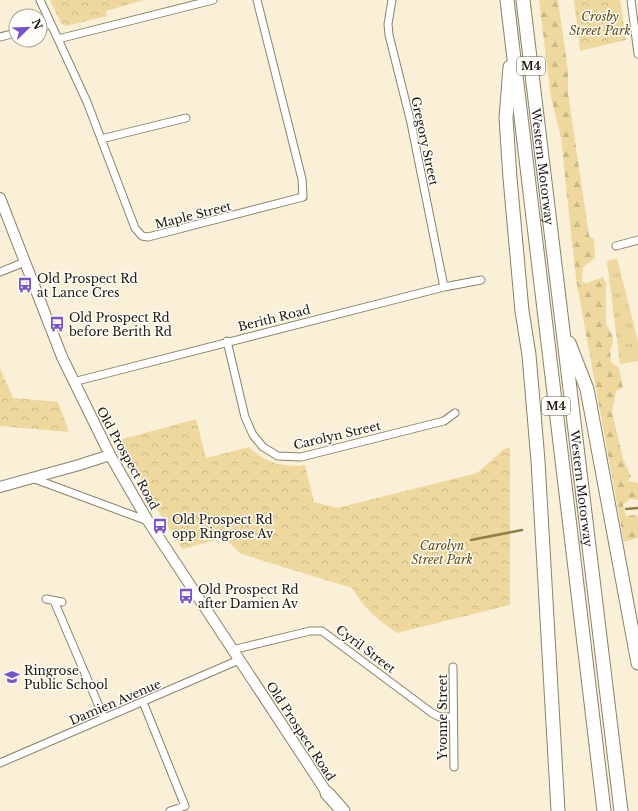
<svg xmlns="http://www.w3.org/2000/svg" width="638" height="811" viewBox="0 0 638 811" font-family="'Libre Baskerville',serif">
	<defs>
		<pattern id="grass-tufts" width="24" height="20" patternUnits="userSpaceOnUse"><rect width="24" height="20" fill="#eed89e"/><path d="M3 7l-1-3M5 7V3M7 7l1-3M15 17l-1-3M17 17v-4M19 17l1-3" fill="none" stroke="#cbb887"/></pattern>
		<pattern id="forest-firs" width="22" height="20" patternUnits="userSpaceOnUse"><rect width="22" height="20" fill="#eed89e"/><path d="M5 1l3.5 6h-7zM16 11l3.5 6h-7z" fill="#cbb887"/></pattern>
		<pattern id="park-crowns" width="20" height="18" patternUnits="userSpaceOnUse"><rect width="20" height="18" fill="#eed89e"/><path d="M2 6a3 3 0 1 1 6 0M12 15a3 3 0 1 1 6 0" fill="none" stroke="#cbb887"/></pattern>
	</defs>
	<rect width="100%" height="100%" fill="#f9f0d7"/>
	<path fill="url(#grass-tufts)" d="M617 258 638 342V361L620 364 607 261Z"/>
	<path fill="url(#forest-firs)" d="M539 0H558L568 71V93L589 236 594 239 595 258 583 267 582 282 587 283 603 277 606 283V324L612 335 613 343 610 350 611 362 619 368 623 388 616 391 612 412 623 459 631 476 628 481 638 483V500L630 499 623 505 626 516 635 515 638 517V538L624 542 576 279 561 138 551 97Z"/>
	<path fill="url(#park-crowns)" d="M50 0H144L106 11 107 16 66 26 61 23Z
		M574 0H620L626 40 580 51Z
		M0 368 13 398 58 402 69 432 0 426Z
		M196 419 206 458 249 447C265 463 283 468 305 465L314 502 337 508 477 473 504 449 510 447V605L397 633C375 617 367 612 352 588L241 554 224 538 182 549 152 501 119 440Z"/>
	<g fill="none" stroke-linecap="round" stroke-linejoin="round">
		<path stroke="#927f48" stroke-width="2.5" d="M626 509 638 508
			M471 540 522 530"/>
		<g stroke="#89816a" stroke-width="9">
			<path id="street" d="M40 0 87 102 135 228 142 236 148 237 303 197 302 179 257 0
				M392 0 388 24 389 35 411 123 444 287
				M631 0 638 54
				M40 27 51 24
				M0 37 16 33
				M58 39 213 0
				M101 139 186 118
				M616 246 638 240
				M0 272 25 262
				M227 341 245 417 253 435 263 447 278 456 301 457 444 421 455 413
				M73 382 444 287 481 280
				M32 478 148 521
				M46 599 62 602
				M54 601 104 718
				M232 650 310 631H322L432 713 440 717H453
				M453 667 454 767
				M143 702 185 806 170 811
				M0 763 239 660"/>
		</g>
		<g stroke="#89816a" stroke-width="12">
			<path id="secondary" d="M0 198 62 357 110 455 148 521 331 799
				M0 487 79 465 110 455"/>
		</g>
		<g stroke="#89816a" stroke-width="15">
			<g id="highway">
				<path d="M507 0 604 811"/>
				<path id="s1" d="M523 0 621 811"/>
				<path d="M510 67 506 118 510 178 522 311 529 355 538 461 558 811"/>
				<path d="M569 343 587 389 638 663"/>
				<path d="M327 793 343 811"/>
			</g>
		</g>
		<use href="#street" stroke="#fff" stroke-width="7"/>
		<use href="#secondary" stroke="#fff" stroke-width="10"/>
		<use href="#highway" stroke="#fff" stroke-width="13"/>
	</g>
	<defs>
		<g id="bus-bare" transform="scale(1.2)"><path d="M-5-6H5V4H4V6H2V4H-2V6H-4V4H-5ZM-3.5-4V0h7V-4ZM-3.5 1.2v1.5H-2V1.2ZM2 1.2v1.5H3.5V1.2Z" fill="#7953cc" stroke="#fffdf8" stroke-width="2.5" paint-order="stroke"/></g>
		<g id="school-bare" transform="scale(1.2)"><path d="M0-5L7-2L0 1L-7-2ZM-4 1L0 2.5L4 1V4Q0 6-4 4Z" fill="#7953cc" stroke="#fffdf8" stroke-width="2.5" paint-order="stroke"/></g>
	</defs>
	<g fill-rule="evenodd">
		<use href="#bus-bare" x="25" y="285"/>
		<use href="#bus-bare" x="57" y="324"/>
		<use href="#bus-bare" x="160" y="526"/>
		<use href="#bus-bare" x="186" y="596"/>
		<use href="#school-bare" x="12" y="677"/>
	</g>
	<g text-anchor="middle" dominant-baseline="central" stroke-width="3" stroke-linejoin="round" paint-order="stroke">
		<g fill="#fffdf8" stroke="#5d5b53" stroke-width="1">
			<rect x="517" y="57" width="28" height="18" rx="3"/>
			<rect x="542" y="397" width="28" height="18" rx="3"/>
		</g>
		<g font-size="11" font-weight="bold" fill="#18150c">
			<text x="531" y="66">M4</text>
			<text x="556" y="406">M4</text>
		</g>
		<g font-size="12" font-style="italic" fill="#604d13" stroke="#fffdf8">
			<text x="600" y="16">Crosby<tspan x="600" dy="14">Street Park</tspan></text>
			<text x="442" y="545">Carolyn<tspan x="442" dy="14">Street Park</tspan></text>
		</g>
		<g font-size="12" fill="#18150c" stroke="#fffdf8">
			<text transform="translate(425 141) rotate(78)">Gregory Street</text>
			<text stroke="none"><textPath href="#s1" startOffset="168">Western Motorway</textPath></text>
			<text transform="translate(193 215) rotate(-14)">Maple Street</text>
			<text transform="translate(274 318) rotate(-14)">Berith Road</text>
			<text transform="translate(337 435) rotate(-13)">Carolyn Street</text>
			<text transform="translate(128 458) rotate(61)">Old Prospect Road</text>
			<text stroke="none"><textPath href="#s1" startOffset="492">Western Motorway</textPath></text>
			<text transform="translate(366 649) rotate(37)">Cyril Street</text>
			<text transform="translate(115 702) rotate(-23)">Damien Avenue</text>
			<text transform="translate(442 717) rotate(-90)">Yvonne Street</text>
			<text transform="translate(301 731) rotate(57)">Old Prospect Road</text>
		</g>
		<g font-size="12" fill="#18150c" stroke="#fffdf8" text-anchor="start">
			<text x="37" y="278">Old Prospect Rd<tspan x="37" dy="14">at Lance Cres</tspan></text>
			<text x="69" y="317">Old Prospect Rd<tspan x="69" dy="14">before Berith Rd</tspan></text>
			<text x="172" y="519">Old Prospect Rd<tspan x="172" dy="14">opp Ringrose Av</tspan></text>
			<text x="198" y="589">Old Prospect Rd<tspan x="198" dy="14">after Damien Av</tspan></text>
			<text x="24" y="670">Ringrose<tspan x="24" dy="14">Public School</tspan></text>
		</g>
	</g>
	<g transform="translate(28 28) rotate(67)"><circle r="19" fill="#fffdf8" stroke="#a3a09a"/>
	<path d="M0-3L7 15L0 10L-7 15Z" fill="#7953cc"/>
	<text y="-6" font-size="11" font-weight="bold" text-anchor="middle" fill="#18150c">N</text>
	</g>
</svg>
